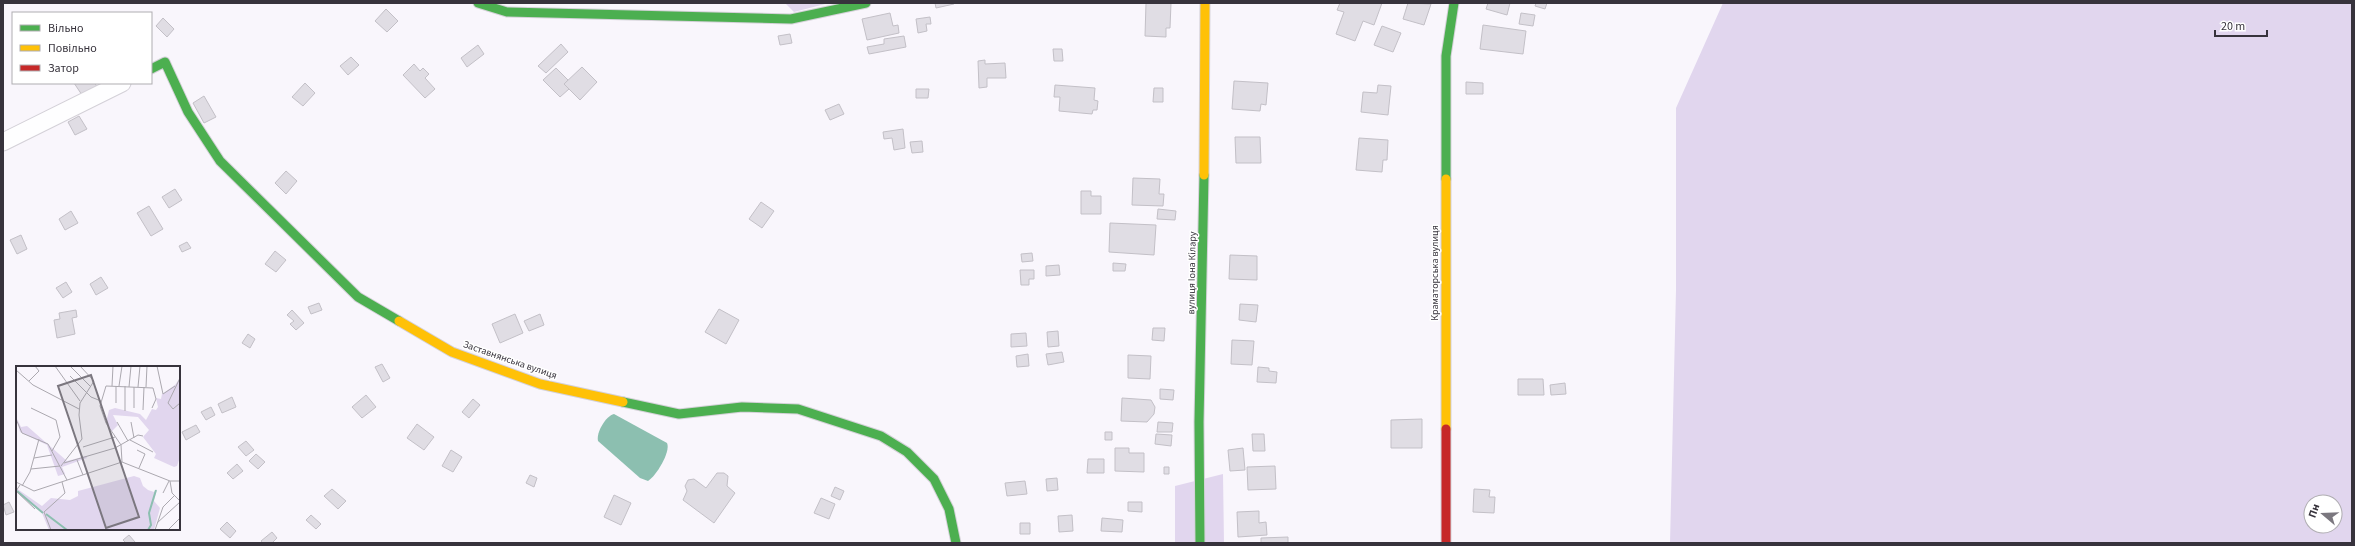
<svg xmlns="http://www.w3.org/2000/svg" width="2355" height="546" viewBox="0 0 2355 546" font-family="'Source Sans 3',sans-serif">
	<rect width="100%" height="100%" fill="#f9f6fc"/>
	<path fill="#e1d6ee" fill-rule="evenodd" d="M785 3H829L794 12Z
		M1723 3H2352V543H1670L1676 290V108ZM2311 502H2335V526H2311Z
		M1223 474 1224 543H1175V486Z"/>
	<path fill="#8cbfb0" d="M614 414 667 443C671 452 656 476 648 481L640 478 598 441C596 432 606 416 614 414Z"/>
	<path fill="#e0dde4" stroke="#c3c0c7" d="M935 3H954V4L936 8Z
		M1146 3H1171L1170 28H1166V37L1145 36Z
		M1340 3H1382L1374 25 1363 21 1355 41 1336 34 1344 12 1337 10Z
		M1408 3 1431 4 1424 25 1403 19Z
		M1488 3H1510L1507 15 1486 9Z
		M1536 3H1547L1545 9 1535 6Z
		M386 9 398 21 387 32 375 21Z
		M890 13 893 26 898 25 899 33 867 40 862 19Z
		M1521 13 1535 15 1533 26 1519 24Z
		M930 17 931 24H926L927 31 918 33 916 19Z
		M163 18 174 29 167 37 156 26Z
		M1483 25 1526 31 1523 54 1480 49Z
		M1382 26 1401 33 1393 52 1374 45Z
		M790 34 792 43 780 45 778 36Z
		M904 36 906 47 869 54 867 47 884 44V39Z
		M561 44 568 52 546 73 538 66Z
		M478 45 484 54 467 67 461 58Z
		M1053 49H1062L1063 61H1054Z
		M351 57 359 65 348 75 340 66Z
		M985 60V64L1005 63 1006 78H987V87L979 88 978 61Z
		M414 64 420 71 423 68 429 74 425 78 435 89 425 98 403 75Z
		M582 67 597 82 580 100 564 84Z
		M556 68 568 80 564 84 569 89 560 97 543 80Z
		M1234 81 1268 83 1266 105 1261 104 1260 111 1232 109Z
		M1466 82 1483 83V94H1466Z
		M74 83H95L97 87 82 95Z
		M305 83 315 93 303 106 292 97Z
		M1055 85 1095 88 1094 100 1098 101 1097 110H1093L1092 114 1059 111 1060 97H1054Z
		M1378 85 1391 86 1388 115 1361 112 1363 92 1377 93Z
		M1154 88H1163V102H1153Z
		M916 89H929L928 98H916Z
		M204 96 216 117 204 123 193 103Z
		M839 104 844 114 830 120 825 110Z
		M79 116 87 129 75 135 68 122Z
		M903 129 905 148 894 150 892 138 884 139 883 132Z
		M1235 137H1260L1261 163H1236Z
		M1359 138 1388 140 1387 160H1383L1382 172 1356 170Z
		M922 141 923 152 912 153 910 142Z
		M286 171 297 181 286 194 275 183Z
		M1133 178 1160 179 1159 194H1164L1163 206 1132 205Z
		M175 189 182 200 169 208 162 197Z
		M1081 191H1091V196H1101V214H1081Z
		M761 202 774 211 762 228 749 219Z
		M149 206 163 229 151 236 137 213Z
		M1158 209 1176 211 1175 220 1157 219Z
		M71 211 78 223 65 230 59 219Z
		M1110 223 1156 225 1154 255 1109 252Z
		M21 235 27 249 17 254 10 240Z
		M187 242 191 248 182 252 179 246Z
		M275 251 286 260 276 272 265 264Z
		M1032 253 1033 261 1022 262 1021 254Z
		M1230 255 1257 256V280L1229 279Z
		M1113 263 1126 264 1125 271H1113Z
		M1059 265 1060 275 1046 276V266Z
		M1020 270H1034V279H1029V285H1021Z
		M101 277 108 288 96 295 90 284Z
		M66 282 72 292 63 298 56 288Z
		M319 303 322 310 311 314 308 307Z
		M1240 304 1258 305 1256 322 1239 320Z
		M719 309 739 320 726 344 705 332Z
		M76 310 77 317 72 318 75 334 57 338 54 320 60 319 59 313Z
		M292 310 304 323 296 330 290 324 294 321 287 315Z
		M515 314 523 333 500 343 492 324Z
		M540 314 544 325 529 331 524 321Z
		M1153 328H1165L1164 341 1152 340Z
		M1058 331 1059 346 1048 347 1047 332Z
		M1026 333 1027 346 1011 347V334Z
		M248 334 255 339 250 348 242 343Z
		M1232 340 1254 341 1252 365 1231 364Z
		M1062 352 1064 362 1048 365 1046 354Z
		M1028 354 1029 366 1017 367 1016 356Z
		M1128 355 1151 356 1150 379 1128 378Z
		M382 364 390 378 383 382 375 367Z
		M1258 367 1269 368V371L1277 372 1276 383 1257 382Z
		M1518 379H1543L1544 395H1518Z
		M1565 383 1566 394 1551 395 1550 385Z
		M1160 389 1174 390 1173 400 1160 399Z
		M366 395 376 407 362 418 352 407Z
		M232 397 236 407 222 413 218 404Z
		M1122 398 1151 400 1155 407 1154 414 1147 422 1121 421Z
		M473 399 480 405 469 418 462 412Z
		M211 407 215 415 206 420 201 412Z
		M1422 419V448H1391V420Z
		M1158 422 1173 423 1172 432H1157Z
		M417 424 434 437 424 450 407 438Z
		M196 425 200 432 186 440 182 432Z
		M1105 432H1112V440H1105Z
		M1156 434 1172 435 1171 446 1155 444Z
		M1252 434H1264L1265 451H1253Z
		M246 441 254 450 246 456 238 447Z
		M1115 448H1129V453H1144V472L1115 471Z
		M1243 448 1245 470 1230 471 1228 450Z
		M451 450 462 457 453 472 442 466Z
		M256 454 265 462 258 469 249 461Z
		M1088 459H1104V473H1087Z
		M237 464 243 471 233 479 227 473Z
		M1275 466 1276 489 1248 490 1247 467Z
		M1164 467H1169V474H1164Z
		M717 473H724L728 476 727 486 735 493 714 523 683 500 687 491 685 486 688 480 694 479 706 488Z
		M530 475 537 478 534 487 526 483Z
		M1057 478 1058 490 1047 491 1046 479Z
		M1025 481 1027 494 1007 496 1005 483Z
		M835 487 844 491 840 500 831 496Z
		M332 489 346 501 338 509 324 496Z
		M1474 489 1490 490 1489 497H1495L1494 513 1473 512Z
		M614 495 631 503 621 525 604 517Z
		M821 498 835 504 829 519 814 513Z
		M9 502 14 512 6 515 3 505Z
		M1128 502H1142V512L1128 511Z
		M1259 511V523L1266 522 1267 535 1238 537 1237 512Z
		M311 515 321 524 316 529 306 520Z
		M1072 515 1073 531 1059 532 1058 516Z
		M1102 518 1123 520 1122 532 1101 531Z
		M227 522 236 531 230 538 220 529Z
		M1020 523H1030V534H1020Z
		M272 532 277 538 272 543H263L261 541Z
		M129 535 135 542V543H126L123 540Z
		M1288 537V543H1261V538Z"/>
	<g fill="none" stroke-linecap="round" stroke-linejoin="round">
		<g stroke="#d4d1d8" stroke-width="19">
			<path id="street" d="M3 142 122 83"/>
		</g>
		<g stroke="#d4d1d8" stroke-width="11">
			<path id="fast" d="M478 3 507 12 791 19 866 3
				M151 69 165 62 188 112 220 161 358 297 399 321
				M1446 179V56L1454 3
				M623 402 679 414 742 407 798 409 881 436 907 452 934 479 949 509 956 543
				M1200 543 1199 422 1204 175"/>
		</g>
		<g stroke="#d4d1d8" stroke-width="11">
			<path id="slow" d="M1204 175 1205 3
				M1446 179V429
				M399 321 452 352 540 384 623 402"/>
		</g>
		<g stroke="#d4d1d8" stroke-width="11">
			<path id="jam" d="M1446 429V543"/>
		</g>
		<use href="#street" stroke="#fefeff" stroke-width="17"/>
		<use href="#fast" stroke="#4caf50" stroke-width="9"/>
		<use href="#slow" stroke="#ffc107" stroke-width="9"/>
		<use href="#jam" stroke="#c62828" stroke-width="9"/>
	</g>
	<g text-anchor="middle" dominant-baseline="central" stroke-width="3" stroke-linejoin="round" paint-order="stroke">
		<g font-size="10" fill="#37333c" stroke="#fff">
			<text transform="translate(1192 273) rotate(-89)">вулиця Іона Кілару</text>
			<text transform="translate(1435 273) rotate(-90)">Краматорська вулиця</text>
			<text transform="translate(510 360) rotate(19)">Заставнянська вулиця</text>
		</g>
	</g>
	<g transform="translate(16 366)">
		<rect width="164" height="164" fill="#f9f6fc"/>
		<path d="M164 12V91L161 100 158 101 138 92 140 88 127 71 133 64 122 51 97 49 102 59 96 65 90 57 93 44 99 42 124 48 130 54 136 43 140 44 142 41 140 32 145 33 146 28 159 19ZM0 51 5 61 11 60 51 95 70 90 71 92 46 101 49 108 42 110 31 79 4 66ZM118 110 124 112 127 120 132 124 138 126 141 123 138 135 144 142 138 164H33L26 147 0 126V122L26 140 35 132 54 134 62 130V125Z" fill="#e1d6ee"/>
		<path fill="none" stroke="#8cbfb0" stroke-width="2" d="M1 125 27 147M30 148 51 164M132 164 135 159 133 147 140 124"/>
		<path fill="none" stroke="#aba8af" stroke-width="1" d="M39 0 64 35M54 0 74 20M141 0 147 28 159 20M0 4 17 19 63 43M54 10 75 31 85 35M164 12 152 37 157 43 164 37M13 15 23 5 19 0M96 20 97 0M103 20 106 0M113 21 115 0M122 21 124 0M130 21 131 0M100 37V20M15 42 40 54 44 71 36 85M118 42V21M127 44 128 21M109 45V20M0 53 6 67 32 78 51 114M101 56 112 75M115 56 118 72M114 74 137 86M67 81 99 71M121 84 129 88 123 102M18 92 36 89M61 94 67 109M106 96 105 79 90 57 84 40 90 20 137 22 140 33 136 42M48 97 99 82 122 69 127 70M45 100 66 73 63 49 64 37 78 15 64 0M15 103 44 100M154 115 156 127 164 135M0 116 18 125 106 96 154 115H164M4 119 0 125 19 143M6 120 14 106 23 73M147 127 153 115M141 157 164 136M35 164 28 146 49 127 46 116M139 164 147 141 158 130M152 164 164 152"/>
		<path fill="#7b777f" fill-opacity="0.15" stroke="#7b777f" stroke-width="2" d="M75 9 123 151 90 162 42 20Z"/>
		<rect width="164" height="164" fill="none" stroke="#37333c" stroke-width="2"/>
	</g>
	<rect width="2355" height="546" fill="none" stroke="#37333c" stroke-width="8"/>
	<rect x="12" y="12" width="140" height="72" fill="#ffffff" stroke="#afadb1"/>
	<rect x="20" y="25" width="20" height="6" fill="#4caf50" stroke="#afadb1"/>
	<text x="48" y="32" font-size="12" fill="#37333c">Вільно</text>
	<rect x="20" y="45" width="20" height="6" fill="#ffc107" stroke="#afadb1"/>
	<text x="48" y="52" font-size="12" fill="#37333c">Повільно</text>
	<rect x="20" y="65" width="20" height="6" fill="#c62828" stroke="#afadb1"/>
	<text x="48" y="72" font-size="12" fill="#37333c">Затор</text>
	<g transform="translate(2323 514) rotate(289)"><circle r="19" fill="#ffffff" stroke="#afadb1"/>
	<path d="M0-3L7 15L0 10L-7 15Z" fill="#7b777f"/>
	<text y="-6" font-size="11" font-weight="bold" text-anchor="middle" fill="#37333c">Пн</text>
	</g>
	<path d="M2215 30v6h52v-6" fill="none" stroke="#37333c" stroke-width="2"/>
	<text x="2221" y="30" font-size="12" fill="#37333c" stroke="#ffffff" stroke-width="3" paint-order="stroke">20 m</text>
</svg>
